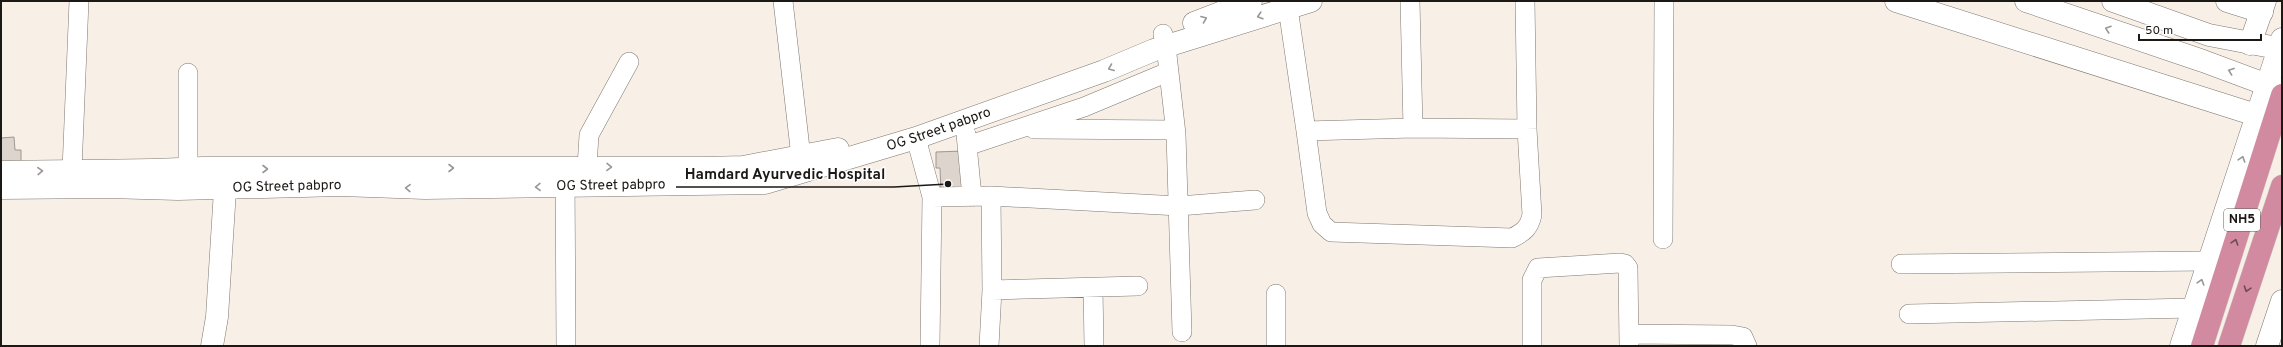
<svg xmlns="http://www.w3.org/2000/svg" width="2283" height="347" viewBox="0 0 2283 347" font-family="Overpass,sans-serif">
	<rect width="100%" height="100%" fill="#f8efe7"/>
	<path fill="#ddd4cd" stroke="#9e968f" d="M14 137 15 150H21V164H1V138Z
		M963 151 964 191H941L940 168H936V152Z"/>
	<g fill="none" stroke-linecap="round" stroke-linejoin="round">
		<g stroke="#7e7770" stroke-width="20">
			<path id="minor" d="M783 1 801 157
				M1288 8 1306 131 1413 128 1410 1
				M1163 34 1166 46 1176 134 1182 332
				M188 73V169
				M1413 128 1527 129
				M1034 129 1175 130
				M1306 131 1317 213 1322 224 1331 232 1512 238C1524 232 1529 228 1532 215L1527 129 1525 1
				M966 134 972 197
				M916 138 932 197 930 346
				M967 146 1084 107 1168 72
				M587 167 589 135 629 62
				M72 170 79 1
				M565 171 566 346
				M991 196 1179 206 1255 200
				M932 197 991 196 992 290 989 346
				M1663 239 1664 1
				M1901 264 2208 261
				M1093 288 1094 346
				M992 290 1138 286
				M1909 314 2193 308
				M1629 334 1732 335 1743 337 1747 346
				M1276 346V294
				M1532 346V280L1538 268 1620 263 1625 264 1628 268 1629 346"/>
		</g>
		<g stroke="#7e7770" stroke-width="23">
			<g id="tertiary">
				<path d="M1896 1 2256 115"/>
				<path d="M2227 1 2262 12"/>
				<path d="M1194 23 1251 1"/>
				<path d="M2250 44 2265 1"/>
				<path d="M1 172C68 170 135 172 203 168H705L743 167 838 149"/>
				<path id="s1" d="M1 188 108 187 178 189 341 185 425 188 765 183 916 138 1104 71 1154 50 1311 1"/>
				<path d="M212 346 217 317 226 174"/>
			</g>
		</g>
		<g stroke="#7e7770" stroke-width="23">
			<path id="secondary" d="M2026 1 2203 61 2281 90
				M2113 1 2209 35 2282 49
				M2181 346 2282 39
				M2267 346 2282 301"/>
		</g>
		<g stroke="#d1d1d0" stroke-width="23">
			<path id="trunk" d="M2202 346 2282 95
				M2229 346 2282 186"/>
		</g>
		<use href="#minor" stroke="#fff" stroke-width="19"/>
		<use href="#tertiary" stroke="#fff" stroke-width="22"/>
		<use href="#secondary" stroke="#fff" stroke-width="22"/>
		<use href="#trunk" stroke="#d28aa0" stroke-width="22"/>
	</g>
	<defs><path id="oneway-chevron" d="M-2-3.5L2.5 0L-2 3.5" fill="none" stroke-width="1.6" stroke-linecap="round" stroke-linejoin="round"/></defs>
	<g stroke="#989796">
		<use href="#oneway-chevron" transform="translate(1260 16) rotate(163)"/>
		<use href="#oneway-chevron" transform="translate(1204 19) rotate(-21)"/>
		<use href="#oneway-chevron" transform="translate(2108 29) rotate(-161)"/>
		<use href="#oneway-chevron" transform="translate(1111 68) rotate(158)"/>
		<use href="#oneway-chevron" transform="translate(2231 71) rotate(-160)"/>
		<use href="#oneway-chevron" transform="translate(2242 159) rotate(-72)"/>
		<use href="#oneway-chevron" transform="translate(609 167) rotate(1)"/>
		<use href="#oneway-chevron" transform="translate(451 168)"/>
		<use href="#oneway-chevron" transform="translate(265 169)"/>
		<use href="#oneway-chevron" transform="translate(40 171) rotate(-2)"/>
		<use href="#oneway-chevron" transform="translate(538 187) rotate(179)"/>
		<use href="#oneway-chevron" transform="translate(408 188) rotate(-178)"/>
		<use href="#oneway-chevron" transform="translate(2201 282) rotate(-73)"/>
	</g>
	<g stroke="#6d4b54">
		<use href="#oneway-chevron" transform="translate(2235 242) rotate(-72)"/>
		<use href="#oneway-chevron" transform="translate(2247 289) rotate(108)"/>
	</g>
	<g text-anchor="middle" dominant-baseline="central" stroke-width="3" stroke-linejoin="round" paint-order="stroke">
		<rect fill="#fefefe" stroke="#5f5d5b" stroke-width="1" x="2224" y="209" width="36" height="22" rx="3"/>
		<g font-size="13" font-weight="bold" fill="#1b1815">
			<text x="2242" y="220">NH5</text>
		</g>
		<g font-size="14" fill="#1b1815" stroke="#fefefe">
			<text stroke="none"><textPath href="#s1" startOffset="946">OG Street pabpro</textPath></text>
			<text stroke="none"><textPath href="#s1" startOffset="286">OG Street pabpro</textPath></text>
			<text stroke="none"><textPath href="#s1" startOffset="610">OG Street pabpro</textPath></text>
		</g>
	</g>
	<path fill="none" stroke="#1b1815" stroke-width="1.5" d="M948 184L894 187H676"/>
	<circle fill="#1b1815" stroke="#fefefe" stroke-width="1.5" cx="948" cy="184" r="4"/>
	<g font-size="15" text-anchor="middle" font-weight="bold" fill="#1b1815" stroke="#fefefe" stroke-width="3" stroke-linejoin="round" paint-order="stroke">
		<text x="785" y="179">Hamdard Ayurvedic Hospital</text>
	</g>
	<rect width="2283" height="347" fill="none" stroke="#1b1815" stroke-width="4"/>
	<path d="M2139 34v6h122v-6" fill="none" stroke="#1b1815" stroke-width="2"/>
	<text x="2145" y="34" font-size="12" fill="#1b1815" stroke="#fefefe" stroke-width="3" paint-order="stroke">50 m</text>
</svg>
